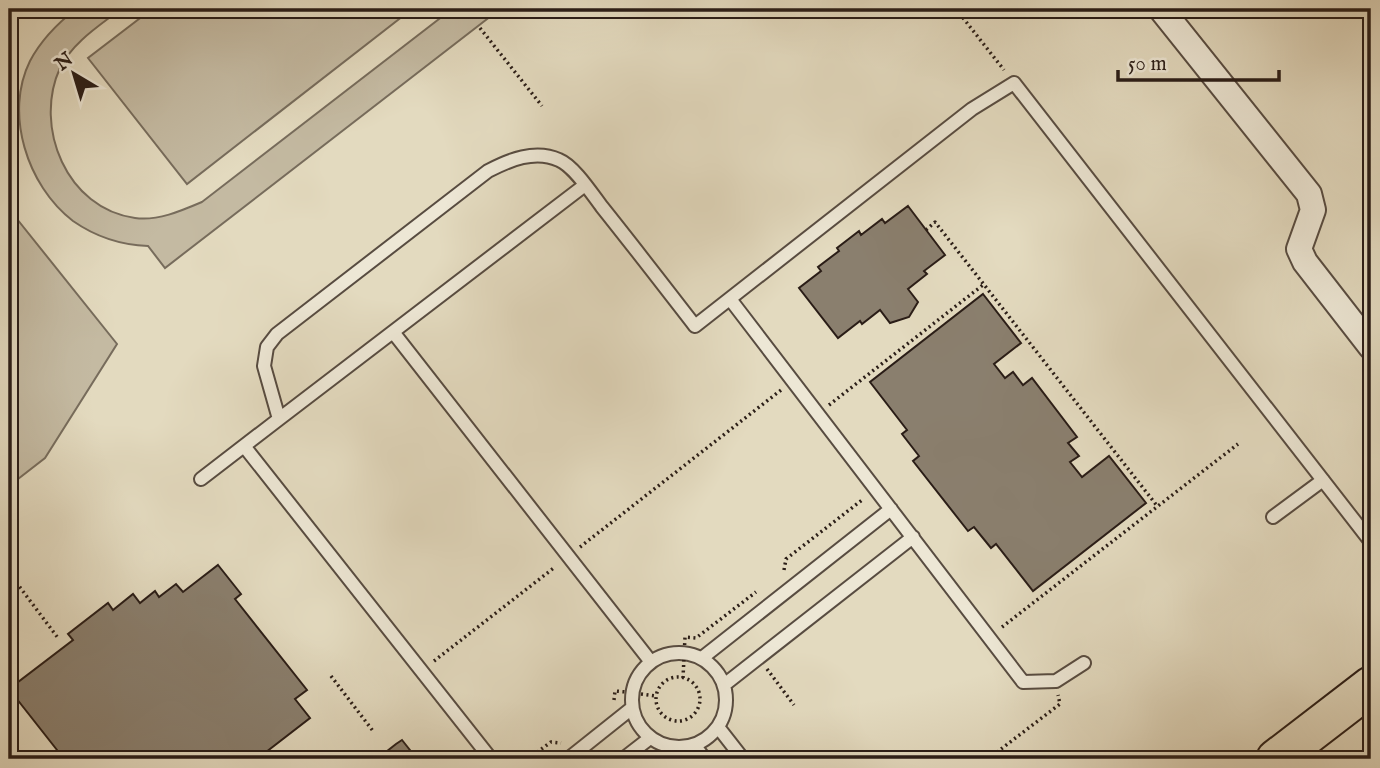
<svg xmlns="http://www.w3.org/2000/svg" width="1380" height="768" viewBox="0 0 1380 768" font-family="'IM FELL English',serif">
	<rect width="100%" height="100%" fill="#e3dabf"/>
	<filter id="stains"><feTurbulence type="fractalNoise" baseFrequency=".00286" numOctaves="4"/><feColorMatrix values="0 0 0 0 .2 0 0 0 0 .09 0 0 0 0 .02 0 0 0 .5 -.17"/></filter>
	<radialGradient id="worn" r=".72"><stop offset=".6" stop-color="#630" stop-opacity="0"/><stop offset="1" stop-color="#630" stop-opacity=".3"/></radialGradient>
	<path fill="#c4baa2" stroke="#776c5c" stroke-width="2" d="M76 9H121C99 26 73 42 60 68 33 127 67 209 135 218 158 221 181 211 202 202L452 9H500L165 268 148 246C120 245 96 237 73 221 27 186 4 113 30 61 41 40 58 23 76 9Z
		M152 9H412L187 184 88 58Z
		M9 209 117 344 45 458 9 486Z"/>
	<path fill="#8a7f6e" stroke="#2a1d17" stroke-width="2" d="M908 206 945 255 924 271 927 274 908 289 918 302 909 317 890 323 880 310 862 324 860 321 838 338 799 288 821 271 818 267 839 251 837 248 859 231 861 235 882 219 885 223Z
		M983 294 1021 343 994 364 1005 378 1013 372 1023 385 1032 378 1077 437 1068 443 1079 456 1070 462 1082 477 1109 456 1146 503 1033 591 996 544 991 548 974 527 968 531 913 461 919 456 902 434 907 430 870 382Z
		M218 565 241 594 235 599 307 690 295 699 310 718 257 759H45L57 750 9 689 73 640 68 634 108 603 113 610 133 594 140 603 155 591 159 597 176 584 183 592Z
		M402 740 417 759H377L396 744Z"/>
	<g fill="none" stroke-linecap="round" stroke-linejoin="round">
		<g stroke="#584c41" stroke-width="16">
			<path id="lane" d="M730 299 1023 682 1056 681 1084 663
				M393 332 651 662
				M279 419 585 185
				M244 446 491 759
				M201 479 279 419 264 366 267 347 277 334 488 171C509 160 535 149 559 160 574 166 592 194 602 207 634 247 664 286 695 326L972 109 1014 83 1371 542
				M1273 517 1323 480
				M632 700a47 47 0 1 1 94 0a47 47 0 1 1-94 0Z
				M702 658 891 509
				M724 685 913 537
				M718 727 743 759
				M694 745 705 759
				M568 759 632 708
				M623 759 650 738"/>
		</g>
		<g stroke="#584c41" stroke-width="28">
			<path id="street" d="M1161 9 1309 194 1313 210 1299 249 1305 262 1371 347"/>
		</g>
		<g stroke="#2a1d17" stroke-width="42">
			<path id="primary" d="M1276 759 1371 686"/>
		</g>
		<path stroke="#2a1d17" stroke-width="3.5" stroke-dasharray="2 3.5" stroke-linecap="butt" d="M956 9 1004 70
			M480 28 542 106
			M926 230 935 222 1158 507
			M829 405 983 285
			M580 547 781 390
			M784 570 786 559 862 500
			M13 578 58 638
			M1002 627 1238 444
			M434 661 555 567
			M767 669 794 705
			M331 676 373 731
			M656 699a22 22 0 1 1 44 0a22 22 0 1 1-44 0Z
			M683 678 685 637 696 638 756 592
			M641 694 656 696
			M614 700 615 691 626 692
			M528 759 551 742 561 743
			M988 759 1060 704 1058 695"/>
		<use href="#lane" stroke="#ede7d5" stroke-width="12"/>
		<use href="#street" stroke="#ede7d5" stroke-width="24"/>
		<use href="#primary" stroke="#e3dabf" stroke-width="38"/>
	</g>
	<rect width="1380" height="768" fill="none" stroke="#e3dabf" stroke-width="35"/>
	<rect x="10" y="10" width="1359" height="747" fill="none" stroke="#2a1d17" stroke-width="3.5"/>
	<rect x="18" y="18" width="1345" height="733" fill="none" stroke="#2a1d17" stroke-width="2"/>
	<g transform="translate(74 74) rotate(322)" stroke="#ede7d5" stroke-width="5" paint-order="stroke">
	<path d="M0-5L12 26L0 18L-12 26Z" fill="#2a1d17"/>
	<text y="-10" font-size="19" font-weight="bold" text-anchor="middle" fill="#2a1d17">N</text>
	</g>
	<path d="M1118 70v10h161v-10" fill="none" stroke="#2a1d17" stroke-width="3.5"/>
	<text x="1128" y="70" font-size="21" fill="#2a1d17" stroke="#ede7d5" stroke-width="5" paint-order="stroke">50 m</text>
	<rect width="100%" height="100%" filter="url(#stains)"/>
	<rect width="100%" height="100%" fill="url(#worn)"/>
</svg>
